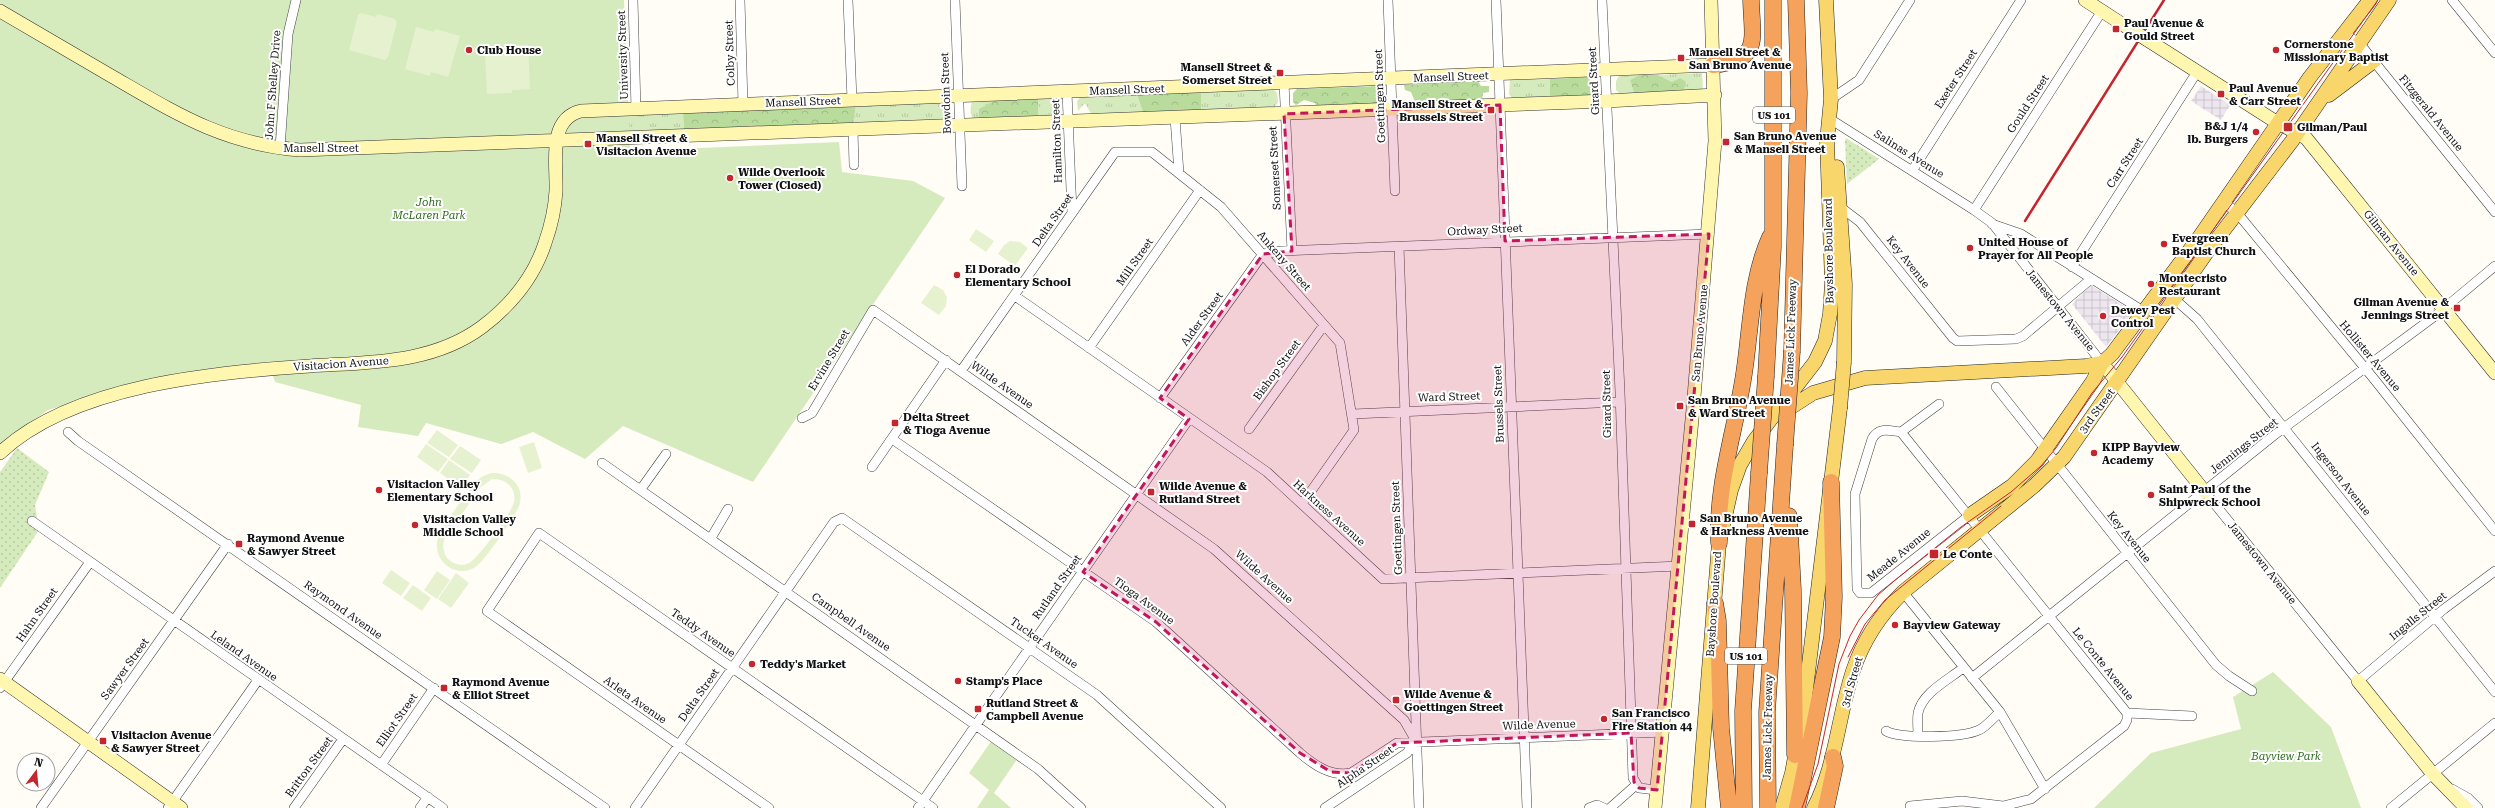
<svg xmlns="http://www.w3.org/2000/svg" width="2495" height="808" viewBox="0 0 2495 808" font-family="'Roboto Serif',serif">
	<defs>
		<pattern id="industrial-grid" width="8" height="8" patternUnits="userSpaceOnUse"><rect width="8" height="8" fill="#eee6ef"/><path d="M0 4h8M4 0v8" fill="none" stroke="#cbc4cc"/></pattern>
		<pattern id="grass-tufts" width="24" height="20" patternUnits="userSpaceOnUse"><rect width="24" height="20" fill="#d5ebbd"/><path d="M3 7l-1-3M5 7V3M7 7l1-3M15 17l-1-3M17 17v-4M19 17l1-3" fill="none" stroke="#b6c8a1"/></pattern>
		<pattern id="forest-crowns" width="20" height="18" patternUnits="userSpaceOnUse"><rect width="20" height="18" fill="#b9dc9c"/><path d="M2 6a3 3 0 1 1 6 0M12 15a3 3 0 1 1 6 0" fill="none" stroke="#9ebc85"/></pattern>
		<pattern id="garden-dots" width="8" height="8" patternUnits="userSpaceOnUse"><rect width="8" height="8" fill="#d5ebbd"/><path d="M2 2h.1M6 6h.1" fill="none" stroke="#b6c8a1" stroke-width="1.8" stroke-linecap="round"/></pattern>
	</defs>
	<rect width="100%" height="100%" fill="#fffdf5"/>
	<path fill="url(#industrial-grid)" d="M2201 86 2230 105 2221 120 2191 101Z
		M2091 285 2133 312 2106 347 2072 304Z"/>
	<path fill="url(#grass-tufts)" d="M1702 73 1703 91 1683 92 1672 82 1658 75Z
		M1639 75 1630 80 1634 93 1620 94 1616 90V81L1619 76Z
		M1550 79V97L1512 98 1509 94 1510 80Z
		M1273 89 1277 93 1278 102 1274 108 1201 110V92Z
		M1137 95 1143 112 1092 115 1085 103 1078 111 1077 102 1080 97Z
		M1055 98C1059 105 1059 109 1055 116L1038 117V99Z
		M996 100 979 119 973 120C970 112 970 110 972 101Z
		M947 102C952 109 950 114 948 121L853 124 856 106Z
		M683 113 684 131 628 133V115Z"/>
	<path fill="url(#forest-crowns)" d="M1639 75H1658L1672 82 1680 78 1686 82 1683 92 1634 93 1630 80Z
		M1590 77 1591 95 1550 97V79Z
		M1478 81 1481 86H1489V92L1483 93 1482 100 1415 102 1411 92 1405 90 1404 85Z
		M1382 86 1385 89V98L1380 104 1316 106 1315 103 1304 100 1296 105 1293 102V93L1297 89Z
		M1201 92V110L1143 112 1137 95Z
		M1038 99V117L979 119V109L996 100Z
		M856 106 853 124 684 131 683 113Z"/>
	<path fill="#d5ebbd" d="M0 0H624L630 151 839 142 842 172 913 181 945 198 753 482 623 426 585 459 533 432 501 444 426 423 418 436 358 427 361 405 275 382 269 362 153 379 48 410 0 445Z
		M2273 672 2331 727 2361 808H2094L2151 753 2241 729 2233 697Z
		M992 740 1018 758 994 793 1011 808H977L989 790 969 773Z"/>
	<path fill="url(#garden-dots)" d="M1846 138 1879 159 1847 184 1845 141Z
		M17 448 49 472 35 505 39 530 0 588V472Z"/>
	<path fill="#e6f2cf" fill-rule="evenodd" d="M361 13 376 17 377 14 395 19 397 22 388 57 385 60 349 50 358 15Z
		M416 27 434 32 435 29 460 36 448 77 431 72 430 76 405 69Z
		M528 45 530 89 512 90V93L487 94 485 51H505V46Z
		M976 229 994 241 986 252 969 240Z
		M1010 241 1020 242 1028 248 1015 266 998 254 1004 245Z
		M934 285 943 290 947 297 946 306 939 315 921 303Z
		M437 430 458 445 449 457 427 443Z
		M534 442 542 468 528 473 519 447Z
		M426 444 448 459 438 472 417 457Z
		M460 446 481 460 472 473 450 459Z
		M449 460 470 475 461 488 440 473Z
		M492 473C509 472 524 485 520 503 518 513 487 557 479 564 475 568 469 571 463 571 445 571 433 554 438 538 442 527 470 487 478 480 482 476 487 474 492 473ZM492 479C505 478 517 488 514 502 512 512 478 559 469 563 462 567 453 564 447 558 443 552 442 544 445 538L481 487Z
		M391 570 410 583 401 596 382 583Z
		M437 571 450 580 437 599 424 590Z
		M456 573 469 583 451 608 438 599Z
		M413 585 431 598 422 611 403 598Z"/>
	<g fill="none" stroke-linecap="round" stroke-linejoin="round">
		<g stroke="#444" stroke-width="10">
			<path id="street" d="M633 0 636 109
				M740 0 743 104
				M848 0 852 100
				M955 0 962 186
				M1388 0 1395 191
				M1496 0 1527 808
				M1602 0 1620 392 1633 778 1639 788 1657 790
				M2452 0 2495 53
				M2344 33 2360 44 2495 212
				M1284 83 1292 251
				M1067 92 1072 213
				M1831 99 1859 80 1910 0
				M1175 118 1179 173
				M1830 119 1974 210 1992 223 2102 363
				M853 130 854 165
				M280 148 288 34 296 0
				M1912 171 2021 0
				M2223 201 2238 214 2374 379 2495 531
				M1839 206 1860 222 1953 338 1957 341 2016 339 2023 336 2091 279
				M1974 210 2102 11
				M1992 224 2021 234 2143 311
				M1399 246 1419 808
				M2072 267 2197 72
				M2161 287 2197 319 2495 692
				M1015 296 1267 472 1383 579 1679 566
				M1089 348 1200 190
				M961 371 1115 152H1152L1221 207 1340 343 1354 430 1302 504
				M1996 387 2216 665 2229 676 2252 691
				M1160 398 1263 254 1281 251 1709 234
				M1939 404 1901 432C1890 431 1879 426 1872 439L1855 494 1857 589 1860 593H1871L1970 515
				M1353 414 1619 402
				M802 418 812 413 873 310 1214 549 1404 720 1416 741
				M1249 429 1324 325
				M68 432 78 441 605 808
				M1901 432 2127 713V720L2124 726 2031 799 2003 806 1962 801 1910 806
				M892 439 1156 622 1300 753C1314 765 1331 777 1351 773L1397 743 1664 732
				M602 463 1038 769 1081 808
				M872 467 946 360
				M641 489 666 454
				M2205 492 2358 681 2444 609 2495 571
				M32 521 443 808
				M711 538 728 509
				M1903 592 2000 712 2045 789
				M1972 678 2273 436 2435 316 2495 266
				M0 688 90 562
				M2127 713 2192 716
				M1886 731C1901 739 1962 738 1979 730 1986 727 1994 717 2000 712
				M1918 735C1918 728 1917 720 1918 713 1922 693 1948 680 1963 668
				M381 765 434 688
				M2452 789 2468 798 2478 808
				M41 808 228 544
				M168 808 258 680
				M294 808 343 739
				M420 808 428 797
				M635 808 834 522 842 518 1097 695 1221 808
				M769 808 487 611 539 533 933 808
				M918 808 1189 419
				M1325 808 1407 753 1416 741
				M1589 808 1597 805 1604 808
				M1610 808 1636 785
				M2391 808 2495 723"/>
		</g>
		<g stroke="#333" stroke-width="14">
			<path id="secondary" d="M2085 0 2122 24
				M0 11C38 33 75 55 113 77 177 114 224 144 300 150L1607 101 1715 95
				M2146 39 2273 120 2306 138 2495 373
				M2102 363 2205 492
				M0 453C72 385 215 372 310 366 370 362 432 364 482 327 511 305 534 277 545 243 551 226 555 208 556 191 557 164 547 119 581 111L1713 65
				M0 679 181 808
				M2358 681 2432 773 2466 808
				M1655 808 1693 409 1715 141 1711 0"/>
		</g>
		<g stroke="#222" stroke-width="15">
			<path id="primary" d="M2329 95 2374 61
				M1837 167 1845 284 1844 362
				M1782 413 1813 393 1865 378 2086 366 2102 363
				M1970 515 2012 486 2037 461 2093 381 2102 363 2112 354 2198 239 2310 77 2370 0
				M1698 808 1719 543 1731 490 1740 465 1754 441 1815 362 1825 341 1830 314 1832 283 1827 141 1831 99 1826 0
				M1782 808 1792 773 1803 714 1840 408
				M1814 808C1836 765 1838 716 1853 671 1863 640 1881 614 1903 592L2034 486 2064 457 2207 252 2292 141 2389 0"/>
		</g>
		<g stroke="#222" stroke-width="17">
			<path id="highway" d="M1713 65C1762 60 1752 40 1751 0
				M1792 351 1799 93 1796 0
				M1766 376 1773 247V0
				M1789 516 1793 590 1795 755
				M1719 543C1716 487 1734 435 1743 380 1751 333 1750 281 1770 237
				M1715 603 1718 621 1721 728 1729 808
				M1744 808 1743 711 1759 473
				M1768 808 1767 712 1785 445
				M1797 808 1832 637 1834 597 1831 482
				M1826 808 1835 766 1833 757"/>
		</g>
		<use href="#street" stroke="#fff" stroke-width="9"/>
		<use href="#secondary" stroke="#fff6b0" stroke-width="13"/>
		<use href="#primary" stroke="#f9d66b" stroke-width="14"/>
		<use href="#highway" stroke="#f5a25d" stroke-width="16"/>
		<path stroke="#c4262e" stroke-width="1" d="M1848 657 1865 624 1885 600 2001 506
			M1802 808 1818 764 1839 664 1850 636 1859 620 1878 595 1894 581 1961 527 2011 492 2041 466 2056 448 2092 393 2122 357 2378 0"/>
		<path stroke="#c4262e" stroke-width="2.5" d="M2025 221 2164 0"/>
		<g stroke="#333" stroke-width="14" stroke-linecap="butt">
			<path id="secondary-bridge" d="M2122 24 2146 39"/>
		</g>
		<g stroke="#222" stroke-width="15" stroke-linecap="butt">
			<path id="primary-bridge" d="M1840 408 1844 362"/>
		</g>
		<g stroke="#222" stroke-width="17" stroke-linecap="butt">
			<path id="highway-bridge" d="M1785 445 1792 351
				M1759 473 1766 376"/>
		</g>
		<use href="#secondary-bridge" stroke="#fff6b0" stroke-width="13"/>
		<use href="#primary-bridge" stroke="#f9d66b" stroke-width="14"/>
		<use href="#highway-bridge" stroke="#f5a25d" stroke-width="16"/>
	</g>
	<path fill="#c2185b" fill-opacity="0.2" stroke="#c2185b" stroke-width="3" stroke-dasharray="8 5" stroke-linejoin="round" d="M1500 105 1505 241 1709 234 1657 790 1639 788 1634 782 1631 733 1397 743 1351 773 1331 772 1300 753 1156 622 1083 572 1189 419 1160 398 1263 254 1292 251 1284 114Z"/>
	<g fill="#c4262e" stroke="#fff" stroke-width="1.5">
		<rect x="2112" y="25" width="8" height="8" rx="2"/>
		<circle cx="469" cy="50" r="4"/>
		<circle cx="2276" cy="50" r="4"/>
		<rect x="1677" y="54" width="8" height="8" rx="2"/>
		<rect x="1276" y="69" width="8" height="8" rx="2"/>
		<rect x="2217" y="90" width="8" height="8" rx="2"/>
		<rect x="1487" y="106" width="8" height="8" rx="2"/>
		<rect x="2283" y="122" width="10" height="10" rx="2"/>
		<circle cx="2256" cy="132" r="4"/>
		<rect x="1722" y="138" width="8" height="8" rx="2"/>
		<rect x="584" y="140" width="8" height="8" rx="2"/>
		<circle cx="730" cy="178" r="4"/>
		<circle cx="2164" cy="244" r="4"/>
		<circle cx="1970" cy="248" r="4"/>
		<circle cx="957" cy="275" r="4"/>
		<circle cx="2151" cy="284" r="4"/>
		<rect x="2453" y="304" width="8" height="8" rx="2"/>
		<circle cx="2103" cy="316" r="4"/>
		<rect x="1676" y="402" width="8" height="8" rx="2"/>
		<rect x="891" y="419" width="8" height="8" rx="2"/>
		<circle cx="2094" cy="453" r="4"/>
		<circle cx="379" cy="490" r="4"/>
		<rect x="1147" y="488" width="8" height="8" rx="2"/>
		<circle cx="2151" cy="495" r="4"/>
		<rect x="1688" y="520" width="8" height="8" rx="2"/>
		<circle cx="415" cy="525" r="4"/>
		<rect x="235" y="540" width="8" height="8" rx="2"/>
		<rect x="1929" y="549" width="10" height="10" rx="2"/>
		<circle cx="1895" cy="625" r="4"/>
		<circle cx="752" cy="664" r="4"/>
		<circle cx="958" cy="681" r="4"/>
		<rect x="440" y="684" width="8" height="8" rx="2"/>
		<rect x="1392" y="696" width="8" height="8" rx="2"/>
		<rect x="974" y="705" width="8" height="8" rx="2"/>
		<circle cx="1604" cy="719" r="4"/>
		<rect x="99" y="737" width="8" height="8" rx="2"/>
	</g>
	<g text-anchor="middle" dominant-baseline="central" stroke-width="4" stroke-linejoin="round" paint-order="stroke">
		<g fill="#fff" stroke="#585858" stroke-width="1">
			<rect x="1753" y="107" width="42" height="16" rx="3"/>
			<rect x="1725" y="648" width="42" height="16" rx="3"/>
		</g>
		<g font-size="10" font-weight="bold" fill="#111">
			<text x="1774" y="115">US 101</text>
			<text x="1746" y="656">US 101</text>
		</g>
		<g font-size="11" font-weight="bold" fill="#111" stroke="#fff" text-anchor="start">
			<text x="2124" y="23">Paul Avenue &amp;<tspan x="2124" dy="13">Gould Street</tspan></text>
			<text x="2284" y="44">Cornerstone<tspan x="2284" dy="13">Missionary Baptist</tspan></text>
			<text x="477" y="50">Club House</text>
			<text x="1689" y="52">Mansell Street &amp;<tspan x="1689" dy="13">San Bruno Avenue</tspan></text>
			<text x="1272" y="67" text-anchor="end">Mansell Street &amp;<tspan x="1272" dy="13">Somerset Street</tspan></text>
			<text x="2229" y="88">Paul Avenue<tspan x="2229" dy="13">&amp; Carr Street</tspan></text>
			<text x="1483" y="104" text-anchor="end">Mansell Street &amp;<tspan x="1483" dy="13">Brussels Street</tspan></text>
			<text x="2248" y="126" text-anchor="end">B&amp;J 1/4<tspan x="2248" dy="13">lb. Burgers</tspan></text>
			<text x="2297" y="127">Gilman/Paul</text>
			<text x="1734" y="136">San Bruno Avenue<tspan x="1734" dy="13">&amp; Mansell Street</tspan></text>
			<text x="596" y="138">Mansell Street &amp;<tspan x="596" dy="13">Visitacion Avenue</tspan></text>
			<text x="738" y="172">Wilde Overlook<tspan x="738" dy="13">Tower (Closed)</tspan></text>
			<text x="2172" y="238">Evergreen<tspan x="2172" dy="13">Baptist Church</tspan></text>
			<text x="1978" y="242">United House of<tspan x="1978" dy="13">Prayer for All People</tspan></text>
			<text x="965" y="269">El Dorado<tspan x="965" dy="13">Elementary School</tspan></text>
			<text x="2159" y="278">Montecristo<tspan x="2159" dy="13">Restaurant</tspan></text>
			<text x="2449" y="302" text-anchor="end">Gilman Avenue &amp;<tspan x="2449" dy="13">Jennings Street</tspan></text>
			<text x="2111" y="310">Dewey Pest<tspan x="2111" dy="13">Control</tspan></text>
			<text x="1688" y="400">San Bruno Avenue<tspan x="1688" dy="13">&amp; Ward Street</tspan></text>
			<text x="903" y="417">Delta Street<tspan x="903" dy="13">&amp; Tioga Avenue</tspan></text>
			<text x="2102" y="447">KIPP Bayview<tspan x="2102" dy="13">Academy</tspan></text>
			<text x="387" y="484">Visitacion Valley<tspan x="387" dy="13">Elementary School</tspan></text>
			<text x="1159" y="486">Wilde Avenue &amp;<tspan x="1159" dy="13">Rutland Street</tspan></text>
			<text x="2159" y="489">Saint Paul of the<tspan x="2159" dy="13">Shipwreck School</tspan></text>
			<text x="1700" y="518">San Bruno Avenue<tspan x="1700" dy="13">&amp; Harkness Avenue</tspan></text>
			<text x="423" y="519">Visitacion Valley<tspan x="423" dy="13">Middle School</tspan></text>
			<text x="247" y="538">Raymond Avenue<tspan x="247" dy="13">&amp; Sawyer Street</tspan></text>
			<text x="1943" y="554">Le Conte</text>
			<text x="1903" y="625">Bayview Gateway</text>
			<text x="760" y="664">Teddy's Market</text>
			<text x="966" y="681">Stamp's Place</text>
			<text x="452" y="682">Raymond Avenue<tspan x="452" dy="13">&amp; Elliot Street</tspan></text>
			<text x="1404" y="694">Wilde Avenue &amp;<tspan x="1404" dy="13">Goettingen Street</tspan></text>
			<text x="986" y="703">Rutland Street &amp;<tspan x="986" dy="13">Campbell Avenue</tspan></text>
			<text x="1612" y="713">San Francisco<tspan x="1612" dy="13">Fire Station 44</tspan></text>
			<text x="111" y="735">Visitacion Avenue<tspan x="111" dy="13">&amp; Sawyer Street</tspan></text>
		</g>
		<g font-size="11" fill="#111" stroke="#fff">
			<text transform="translate(730 53) rotate(-92)">Colby Street</text>
			<text transform="translate(623 55) rotate(-92)">University Street</text>
			<text transform="translate(1451 77) rotate(-2)">Mansell Street</text>
			<text transform="translate(1956 79) rotate(-57)">Exeter Street</text>
			<text transform="translate(1594 81) rotate(-93)">Girard Street</text>
			<text transform="translate(273 85) rotate(-86)">John F Shelley Drive</text>
			<text transform="translate(1127 90) rotate(-2)">Mansell Street</text>
			<text transform="translate(946 93) rotate(-92)">Bowdoin Street</text>
			<text transform="translate(1380 96) rotate(-92)">Goettingen Street</text>
			<text transform="translate(803 102) rotate(-2)">Mansell Street</text>
			<text transform="translate(2028 104) rotate(-57)">Gould Street</text>
			<text transform="translate(2431 113) rotate(51)">Fitzgerald Avenue</text>
			<text transform="translate(1057 141) rotate(-92)">Hamilton Street</text>
			<text x="321" y="148">Mansell Street</text>
			<text transform="translate(1909 154) rotate(32)">Salinas Avenue</text>
			<text transform="translate(2125 163) rotate(-57)">Carr Street</text>
			<text transform="translate(1275 168) rotate(-93)">Somerset Street</text>
			<text transform="translate(1053 220) rotate(-55)">Delta Street</text>
			<text transform="translate(1485 230) rotate(-3)">Ordway Street</text>
			<text transform="translate(2391 243) rotate(51)">Gilman Avenue</text>
			<text transform="translate(1829 251) rotate(-91)">Bayshore Boulevard</text>
			<text transform="translate(1284 261) rotate(49)">Ankeny Street</text>
			<text transform="translate(1135 262) rotate(-55)">Mill Street</text>
			<text transform="translate(1908 262) rotate(52)">Key Avenue</text>
			<text transform="translate(2060 310) rotate(51)">Jamestown Avenue</text>
			<text transform="translate(1202 319) rotate(-54)">Alder Street</text>
			<text transform="translate(1791 332) rotate(-88)">James Lick Freeway</text>
			<text transform="translate(1700 333) rotate(-85)">San Bruno Avenue</text>
			<text transform="translate(2370 356) rotate(50)">Hollister Avenue</text>
			<text transform="translate(829 360) rotate(-59)">Ervine Street</text>
			<text transform="translate(341 364) rotate(-4)">Visitacion Avenue</text>
			<text transform="translate(1277 370) rotate(-54)">Bishop Street</text>
			<text transform="translate(1002 385) rotate(35)">Wilde Avenue</text>
			<text transform="translate(1449 397) rotate(-2)">Ward Street</text>
			<text transform="translate(1499 404) rotate(-92)">Brussels Street</text>
			<text transform="translate(1607 404) rotate(-91)">Girard Street</text>
			<text transform="translate(2097 411) rotate(-54)">3rd Street</text>
			<text transform="translate(2244 446) rotate(-38)">Jennings Street</text>
			<text transform="translate(2341 479) rotate(52)">Ingerson Avenue</text>
			<text transform="translate(1329 513) rotate(42)">Harkness Avenue</text>
			<text transform="translate(1397 528) rotate(-92)">Goettingen Street</text>
			<text transform="translate(2129 537) rotate(51)">Key Avenue</text>
			<text transform="translate(1899 555) rotate(-39)">Meade Avenue</text>
			<text transform="translate(2262 563) rotate(51)">Jamestown Avenue</text>
			<text transform="translate(1264 577) rotate(42)">Wilde Avenue</text>
			<text transform="translate(1057 587) rotate(-55)">Rutland Street</text>
			<text transform="translate(1144 601) rotate(36)">Tioga Avenue</text>
			<text transform="translate(1714 604) rotate(-86)">Bayshore Boulevard</text>
			<text transform="translate(343 610) rotate(35)">Raymond Avenue</text>
			<text transform="translate(37 615) rotate(-55)">Hahn Street</text>
			<text transform="translate(2418 616) rotate(-39)">Ingalls Street</text>
			<text transform="translate(851 622) rotate(35)">Campbell Avenue</text>
			<text transform="translate(703 633) rotate(35)">Teddy Avenue</text>
			<text transform="translate(1044 643) rotate(35)">Tucker Avenue</text>
			<text transform="translate(244 656) rotate(35)">Leland Avenue</text>
			<text transform="translate(2103 664) rotate(51)">Le Conte Avenue</text>
			<text transform="translate(125 669) rotate(-54)">Sawyer Street</text>
			<text transform="translate(1852 682) rotate(-74)">3rd Street</text>
			<text transform="translate(699 695) rotate(-55)">Delta Street</text>
			<text transform="translate(635 700) rotate(35)">Arleta Avenue</text>
			<text transform="translate(397 720) rotate(-55)">Elliot Street</text>
			<text transform="translate(1539 725) rotate(-2)">Wilde Avenue</text>
			<text transform="translate(1768 727) rotate(-89)">James Lick Freeway</text>
			<text transform="translate(309 767) rotate(-54)">Britton Street</text>
			<text transform="translate(1365 767) rotate(-34)">Alpha Street</text>
		</g>
		<g font-size="11" font-style="italic" fill="#2f6b1f" stroke="#fff">
			<text x="429" y="202">John<tspan x="429" dy="13">McLaren Park</tspan></text>
			<text x="2286" y="756">Bayview Park</text>
		</g>
	</g>
	<g transform="translate(36 772) rotate(16)"><circle r="19" fill="#ffffff" stroke="#a0a0a0"/>
	<path d="M0-3L7 15L0 10L-7 15Z" fill="#c4262e"/>
	<text y="-6" font-size="11" font-weight="bold" text-anchor="middle" fill="#111111">N</text>
	</g>
</svg>
